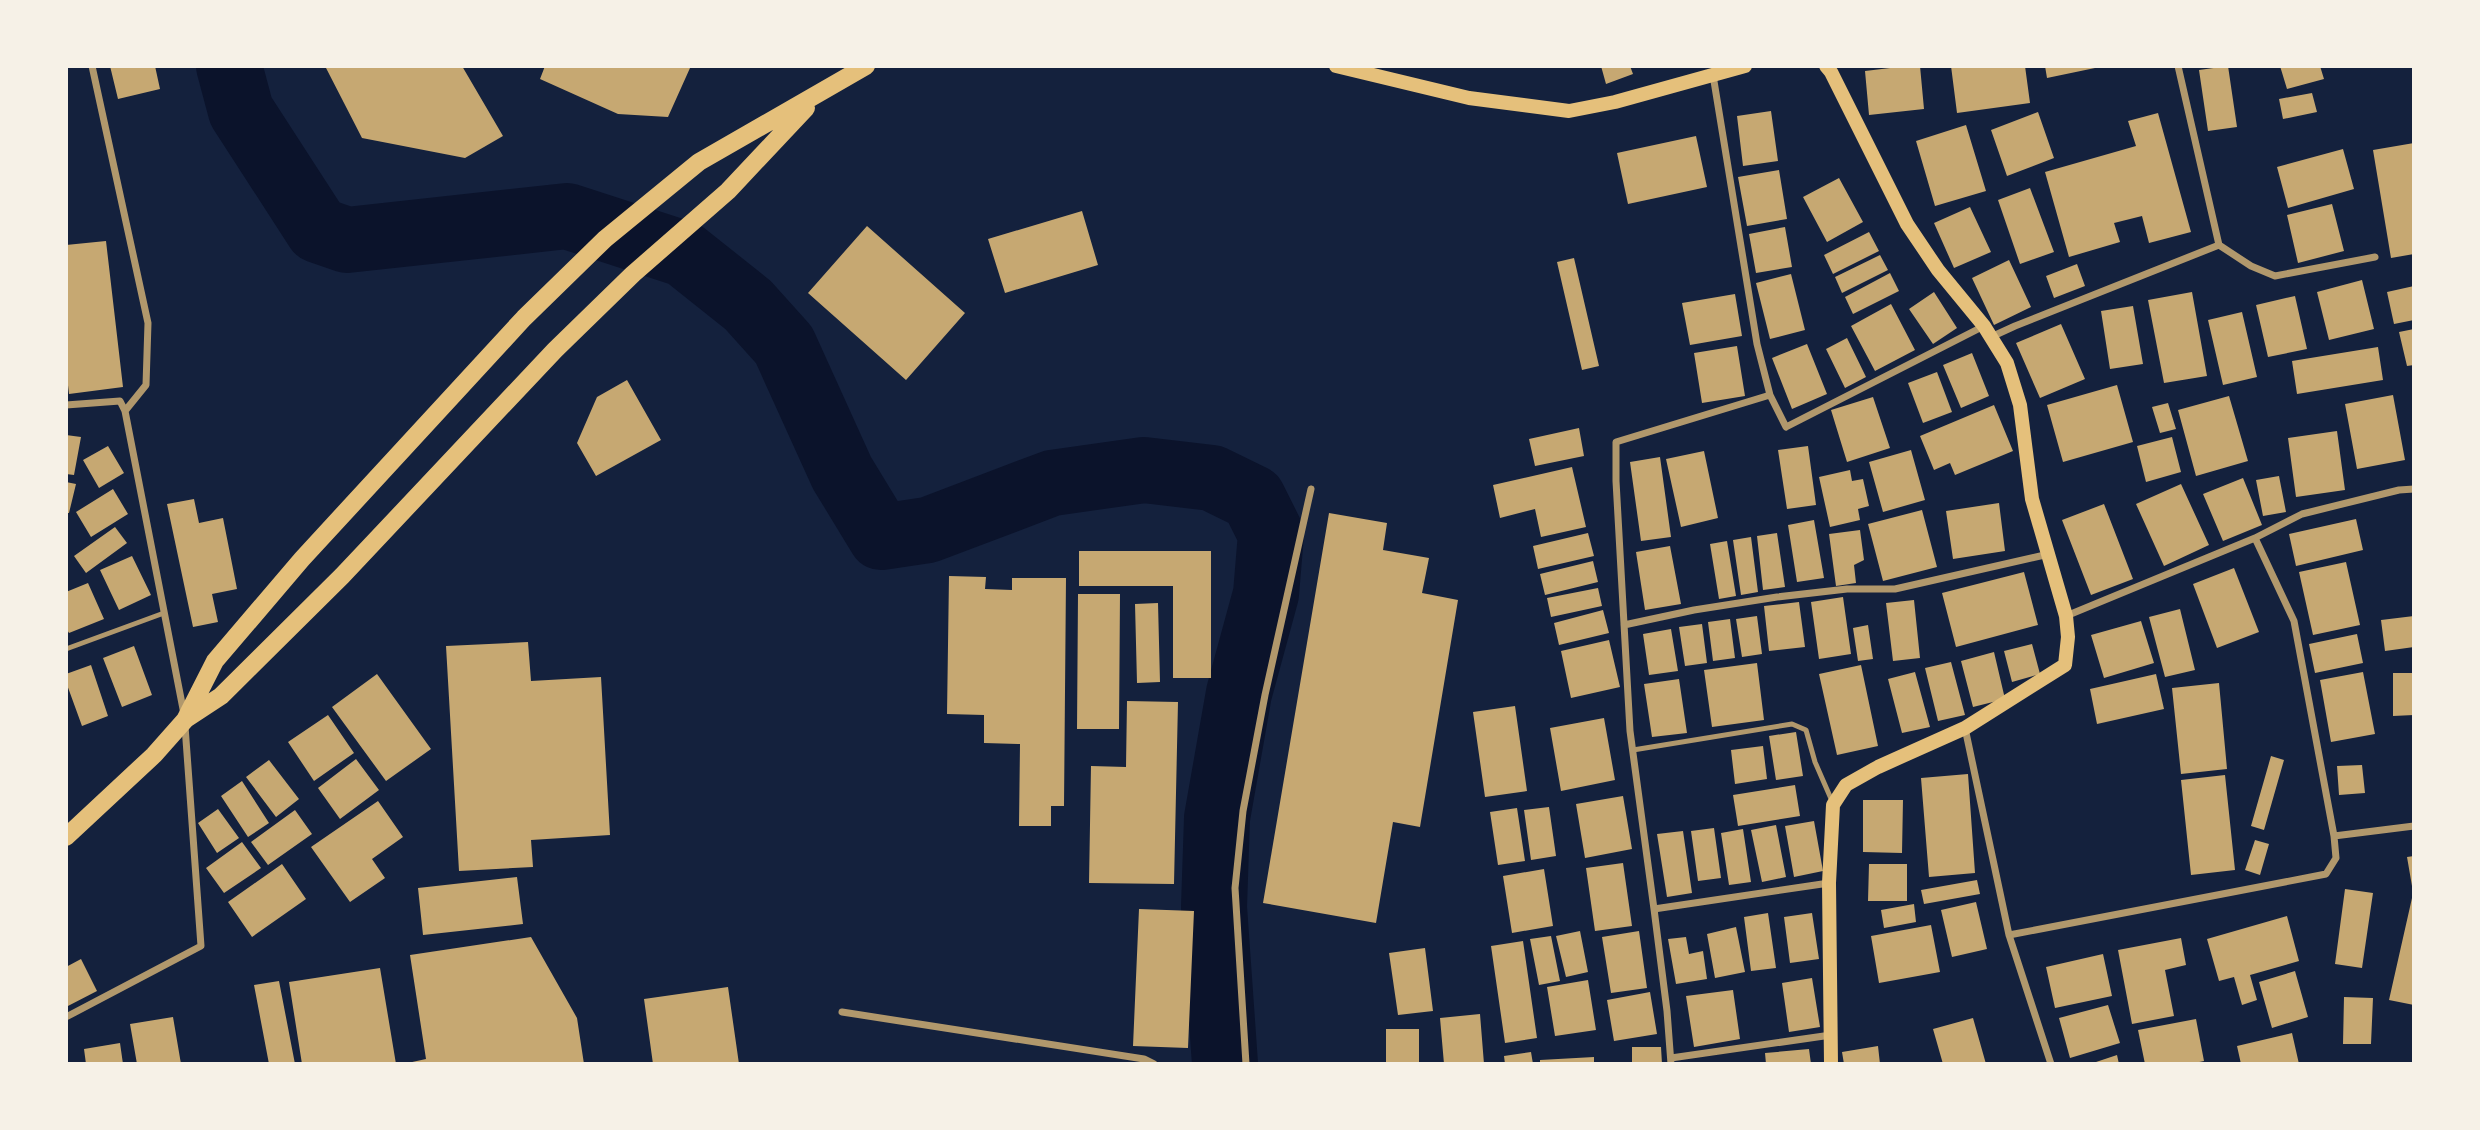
<svg xmlns="http://www.w3.org/2000/svg" width="2480" height="1130" viewBox="0 0 2480 1130" font-family="Merriweather,serif">
	<rect width="100%" height="100%" fill="#14213d"/>
	<g fill="none" stroke-linecap="round" stroke-linejoin="round">
		<path stroke="#0b132b" stroke-width="66" d="M229 66 241 111 318 230 347 240 567 216 684 254 748 305 784 345 842 473 881 537 928 530 1052 483 1144 470 1212 478 1253 498 1271 534 1266 594 1239 693 1217 818 1214 907 1225 1064"/>
	</g>
	<path fill="#c6a872" d="M110 66H155L160 89 118 99Z
		M325 66H462L503 136 465 158 362 138Z
		M545 66H687L690 68 668 117 618 114 540 79Z
		M1601 66H1630L1633 74 1606 84Z
		M1907 66H1920L1924 109 1869 115 1865 71Z
		M1951 66H2025L2030 103 1957 113Z
		M2045 66H2095V68L2047 78Z
		M2228 66 2237 127 2208 131 2199 70Z
		M2280 66H2320L2324 79 2287 89Z
		M2312 93 2317 112 2283 119 2279 99Z
		M1771 111 1778 161 1743 166 1737 116Z
		M2038 112 2054 158 2007 176 1991 130Z
		M2158 113 2191 232 2149 243 2142 216 2114 223 2120 242 2069 257 2045 172 2136 146 2128 121Z
		M1966 125 1986 191 1935 206 1916 141Z
		M1696 136 1707 187 1628 204 1617 153Z
		M2414 143V254L2391 258 2373 150Z
		M2343 149 2354 189 2288 208 2277 167Z
		M1779 170 1787 219 1747 226 1738 177Z
		M1839 178 1863 222 1827 242 1803 197Z
		M2030 188 2054 252 2020 264 1998 200Z
		M2332 204 2344 251 2298 263 2287 215Z
		M1970 207 1991 252 1954 268 1934 223Z
		M1082 211 1098 265 1005 293 988 239Z
		M867 226 965 313 906 380 808 293Z
		M1785 227 1792 267 1756 273 1749 234Z
		M1869 232 1879 251 1833 274 1824 255Z
		M106 241 123 387 69 394 66 368V245Z
		M1880 255 1888 270 1842 293 1835 277Z
		M1574 258 1599 366 1582 370 1557 262Z
		M2009 260 2031 307 1994 325 1972 278Z
		M2077 264 2085 286 2054 298 2046 276Z
		M1890 273 1899 291 1853 314 1845 297Z
		M1791 274 1805 330 1770 339 1756 283Z
		M2362 280 2374 329 2329 340 2317 292Z
		M2414 286V320L2394 324 2387 292Z
		M1934 292 1957 328 1933 344 1909 309Z
		M2192 292 2207 376 2164 383 2148 300Z
		M1735 294 1742 336 1690 345 1682 303Z
		M2295 296 2307 349 2268 357 2256 305Z
		M1891 304 1915 350 1875 371 1851 326Z
		M2133 306 2143 364 2110 369 2101 311Z
		M2242 312 2257 377 2223 385 2208 320Z
		M2061 324 2085 379 2040 398 2016 343Z
		M2414 329V365L2407 366 2399 332Z
		M1847 338 1866 377 1845 388 1826 349Z
		M1807 344 1827 394 1792 409 1772 358Z
		M1737 346 1745 396 1702 403 1694 353Z
		M2378 347 2383 380 2297 394 2292 361Z
		M1972 353 1989 396 1961 408 1943 365Z
		M1937 372 1952 412 1923 423 1908 383Z
		M627 380 661 440 596 476 577 443 597 397Z
		M2117 385 2133 442 2063 462 2047 405Z
		M2393 395 2405 460 2357 469 2345 404Z
		M2229 396 2248 461 2196 476 2178 410Z
		M1873 397 1890 448 1847 462 1831 410Z
		M2168 403 2176 429 2160 433 2152 407Z
		M1994 405 2013 451 1955 475 1950 463 1934 470 1920 436Z
		M1579 428 1584 456 1535 466 1529 439Z
		M2337 431 2345 490 2296 497 2288 438Z
		M66 435 81 437 74 475 66 474Z
		M2172 437 2181 472 2146 482 2137 446Z
		M108 446 124 473 99 488 83 460Z
		M1808 446 1816 505 1787 509 1778 450Z
		M1911 450 1925 500 1883 512 1869 462Z
		M1704 451 1718 518 1681 527 1666 459Z
		M1660 457 1671 537 1641 541 1630 462Z
		M1572 467 1586 527 1541 537 1535 509 1500 518 1493 485Z
		M1850 470 1852 481 1863 479 1869 506 1858 509 1860 520 1830 527 1819 477Z
		M2279 476 2286 512 2263 516 2256 480Z
		M2243 478 2262 525 2223 541 2203 494Z
		M66 482 76 484 69 513H66Z
		M2181 484 2209 545 2164 566 2136 504Z
		M113 489 128 514 91 537 76 512Z
		M194 499 199 523 223 518 237 589 212 594 218 622 193 627 167 504Z
		M1999 503 2005 551 1953 559 1946 511Z
		M2104 504 2133 579 2091 595 2062 520Z
		M1922 510 1937 567 1883 581 1868 524Z
		M1329 513 1387 523 1383 550 1429 558 1422 593 1458 600 1420 827 1393 822 1376 923 1263 903Z
		M2356 519 2363 550 2296 566 2289 534Z
		M1814 520 1824 578 1797 582 1788 525Z
		M115 527 127 543 86 573 74 556Z
		M1860 530 1864 560 1854 565 1856 583 1836 586 1829 534Z
		M1588 533 1594 556 1538 569 1533 546Z
		M1777 533 1785 587 1763 590 1757 536Z
		M1751 537 1758 592 1741 595 1733 540Z
		M1727 541 1736 596 1719 599 1710 544Z
		M1670 546 1681 604 1645 610 1636 552Z
		M1079 551H1211V678H1173V586H1079Z
		M132 556 151 595 119 610 100 570Z
		M1593 561 1598 582 1545 595 1540 574Z
		M2346 562 2360 625 2313 635 2299 572Z
		M2234 568 2259 632 2217 648 2193 584Z
		M2024 572 2038 625 1956 647 1942 593Z
		M949 576 986 577 985 589 1012 590V578H1066L1064 806H1051V826H1019L1020 744 984 743V715L947 714Z
		M88 583 104 619 69 633 66 628V592Z
		M1598 588 1602 606 1551 617 1547 598Z
		M1078 594H1120L1119 729H1077Z
		M1843 597 1851 654 1819 659 1811 602Z
		M1914 600 1920 658 1893 661 1886 603Z
		M1799 602 1805 647 1769 651 1764 606Z
		M1158 603 1160 682 1137 683 1135 604Z
		M2180 609 2195 670 2165 677 2149 617Z
		M1603 610 1609 633 1559 645 1554 623Z
		M1757 616 1762 654 1742 657 1736 619Z
		M2414 616V647L2385 651 2381 620Z
		M1730 619 1735 658 1713 661 1708 622Z
		M2141 621 2154 663 2104 678 2091 635Z
		M1702 624 1707 663 1685 666 1679 627Z
		M1868 625 1873 659 1858 661 1853 628Z
		M1671 629 1678 671 1649 675 1643 634Z
		M2357 634 2363 663 2315 673 2309 644Z
		M1609 640 1620 687 1571 698 1561 651Z
		M528 642 531 681 601 677 610 835 531 840 533 867 459 871 446 646Z
		M2032 644 2040 674 2012 682 2004 651Z
		M134 646 152 695 122 707 103 658Z
		M1994 652 2005 699 1973 707 1961 661Z
		M1951 662 1965 715 1938 721 1925 668Z
		M1757 663 1764 720 1712 727 1704 670Z
		M91 665 108 716 82 726 66 682V674Z
		M1861 665 1878 746 1837 755 1819 674Z
		M1915 672 1930 727 1902 733 1888 679Z
		M2363 672 2375 734 2331 742 2320 680Z
		M2393 673H2414V715L2393 716Z
		M377 674 431 749 386 781 332 707Z
		M2156 674 2164 709 2097 724 2090 689Z
		M1679 679 1687 733 1652 737 1644 684Z
		M2219 683 2227 769 2181 774 2172 688Z
		M1127 701 1178 702 1174 884 1089 883 1091 766 1126 767Z
		M1515 706 1527 791 1485 797 1473 712Z
		M328 715 354 753 314 781 288 742Z
		M1604 718 1615 780 1561 791 1550 728Z
		M1796 732 1803 776 1776 780 1769 736Z
		M1763 746 1767 779 1735 784 1731 750Z
		M2271 756 2284 760 2264 830 2251 826Z
		M356 759 379 790 340 819 318 788Z
		M269 760 299 799 276 817 246 777Z
		M2362 765 2365 793 2339 795 2337 766Z
		M1968 774 1975 873 1929 877 1921 778Z
		M2225 775 2235 870 2191 875 2181 780Z
		M242 781 269 823 248 837 221 796Z
		M1795 785 1800 816 1738 826 1733 795Z
		M1623 796 1632 849 1585 858 1576 804Z
		M1863 800H1903L1902 853 1863 852Z
		M378 801 403 837 372 859 385 878 350 902 311 847Z
		M1549 807 1556 856 1531 860 1524 810Z
		M1517 808 1525 861 1498 865 1490 812Z
		M218 809 239 838 217 853 198 823Z
		M295 810 312 834 268 865 251 842Z
		M1814 821 1823 871 1794 877 1785 826Z
		M1776 825 1786 877 1762 882 1751 830Z
		M1714 828 1721 878 1698 881 1691 831Z
		M1743 829 1751 882 1729 885 1721 833Z
		M1683 831 1692 893 1667 897 1657 834Z
		M2255 840 2269 844 2260 875 2245 870Z
		M242 842 261 868 224 893 206 868Z
		M2414 856V886H2412L2407 857Z
		M1623 863 1632 926 1595 931 1586 868Z
		M282 864 306 899 252 937 228 902Z
		M1869 864H1907V901H1868Z
		M1544 869 1553 926 1512 933 1503 876Z
		M517 877 523 924 423 935 418 888Z
		M1977 880 1980 894 1924 904 1921 890Z
		M2345 889 2373 893 2362 968 2335 964Z
		M2412 898H2414V1005L2389 1000Z
		M1976 902 1987 949 1952 957 1941 910Z
		M1914 904 1916 922 1884 928 1881 910Z
		M1139 909 1194 911 1188 1048 1133 1046Z
		M1768 913 1776 968 1751 971 1744 917Z
		M1812 913 1819 959 1790 963 1784 917Z
		M2287 916 2299 961 2250 975 2257 1000 2242 1005 2234 977 2219 981 2207 939Z
		M1931 925 1940 972 1879 983 1871 936Z
		M1736 927 1745 972 1715 978 1707 934Z
		M1580 931 1588 972 1566 977 1556 936Z
		M1639 931 1647 988 1611 993 1602 937Z
		M1551 936 1560 981 1539 985 1530 939Z
		M531 937 577 1018 584 1064H403L426 1059 410 955Z
		M1686 937 1689 954 1703 951 1707 979 1676 984 1668 939Z
		M2181 938 2186 965 2165 970 2174 1016 2132 1024 2118 950Z
		M1523 941 1537 1038 1505 1043 1491 946Z
		M1425 948 1433 1011 1398 1015 1389 953Z
		M2103 954 2112 996 2055 1008 2046 967Z
		M81 959 97 991 66 1007V967Z
		M380 968 396 1064H302L289 982Z
		M2295 971 2308 1017 2272 1028 2259 982Z
		M1812 978 1820 1027 1789 1032 1782 983Z
		M1588 980 1596 1030 1555 1036 1547 987Z
		M279 981 295 1064H269L254 985Z
		M728 987 739 1064H653L644 999Z
		M1733 990 1740 1039 1694 1047 1686 996Z
		M1650 992 1657 1034 1614 1041 1607 1000Z
		M2344 997 2373 998 2371 1044H2343Z
		M2108 1005 2120 1043 2070 1058 2059 1018Z
		M1480 1014 1484 1064H1444L1440 1018Z
		M173 1017 181 1064H137L130 1024Z
		M1973 1018 1986 1064H1943L1933 1029Z
		M2196 1019 2204 1061 2190 1064H2145L2138 1030Z
		M1386 1029H1419V1064H1386Z
		M2292 1033 2299 1064H2241L2237 1046Z
		M120 1043 123 1064H86L84 1049Z
		M1878 1046 1880 1064H1844L1842 1052Z
		M1632 1047H1661L1662 1064H1632Z
		M1809 1049 1811 1064H1766L1765 1053Z
		M1531 1052 1533 1064H1505L1504 1056Z
		M2117 1055 2119 1064H2093V1063Z
		M1594 1057V1064H1540V1060Z"/>
	<g fill="none" stroke-linecap="round" stroke-linejoin="round">
		<path stroke="#b1986c" stroke-width="5" d="M66 649 164 613
			M1633 750 1792 724 1806 730 1815 762 1832 801"/>
		<path stroke="#b1986c" stroke-width="7" d="M92 66 148 323 146 385 125 411
			M1713 75 1757 344 1770 395 1786 427 1984 326
			M2219 245 2251 266 2275 276 2375 257
			M1991 337 2015 326 2219 245 2178 66
			M66 405 120 401 125 411 184 714
			M2255 538 2294 621 2334 836
			M2066 616 2255 538 2302 514 2399 490 2414 489
			M1624 625 1694 610 1777 597 1847 589H1895L2049 554
			M1965 728 2009 935 2051 1064
			M1654 909 1630 731 1616 481V442L1770 395
			M2009 935 2326 874 2336 858 2334 836 2414 826
			M842 1012 1144 1059 1154 1064
			M66 1017 201 946 185 726
			M1671 1058 1831 1035
			M1246 1064 1235 888 1243 811 1265 695 1311 489
			M1671 1064 1667 1011 1654 909 1829 883"/>
		<path stroke="#e5c07b" stroke-width="14" d="M1336 66 1469 98 1569 111 1615 102 1745 66
			M1826 66 1831 72 1907 224 1938 270 1984 326 2007 363 2020 405 2032 499 2066 616 2068 637 2065 665 1965 728 1878 767 1846 785 1833 805 1829 883 1831 1064"/>
		<path stroke="#e5c07b" stroke-width="18" d="M186 719 221 696 342 576 555 350 633 274 728 191 806 108
			M66 837 154 755 185 720 215 661 302 559 524 318 605 239 699 162 866 66"/>
	</g>
	<rect width="2480" height="1130" fill="none" stroke="#f6f1e7" stroke-width="136"/>
</svg>
